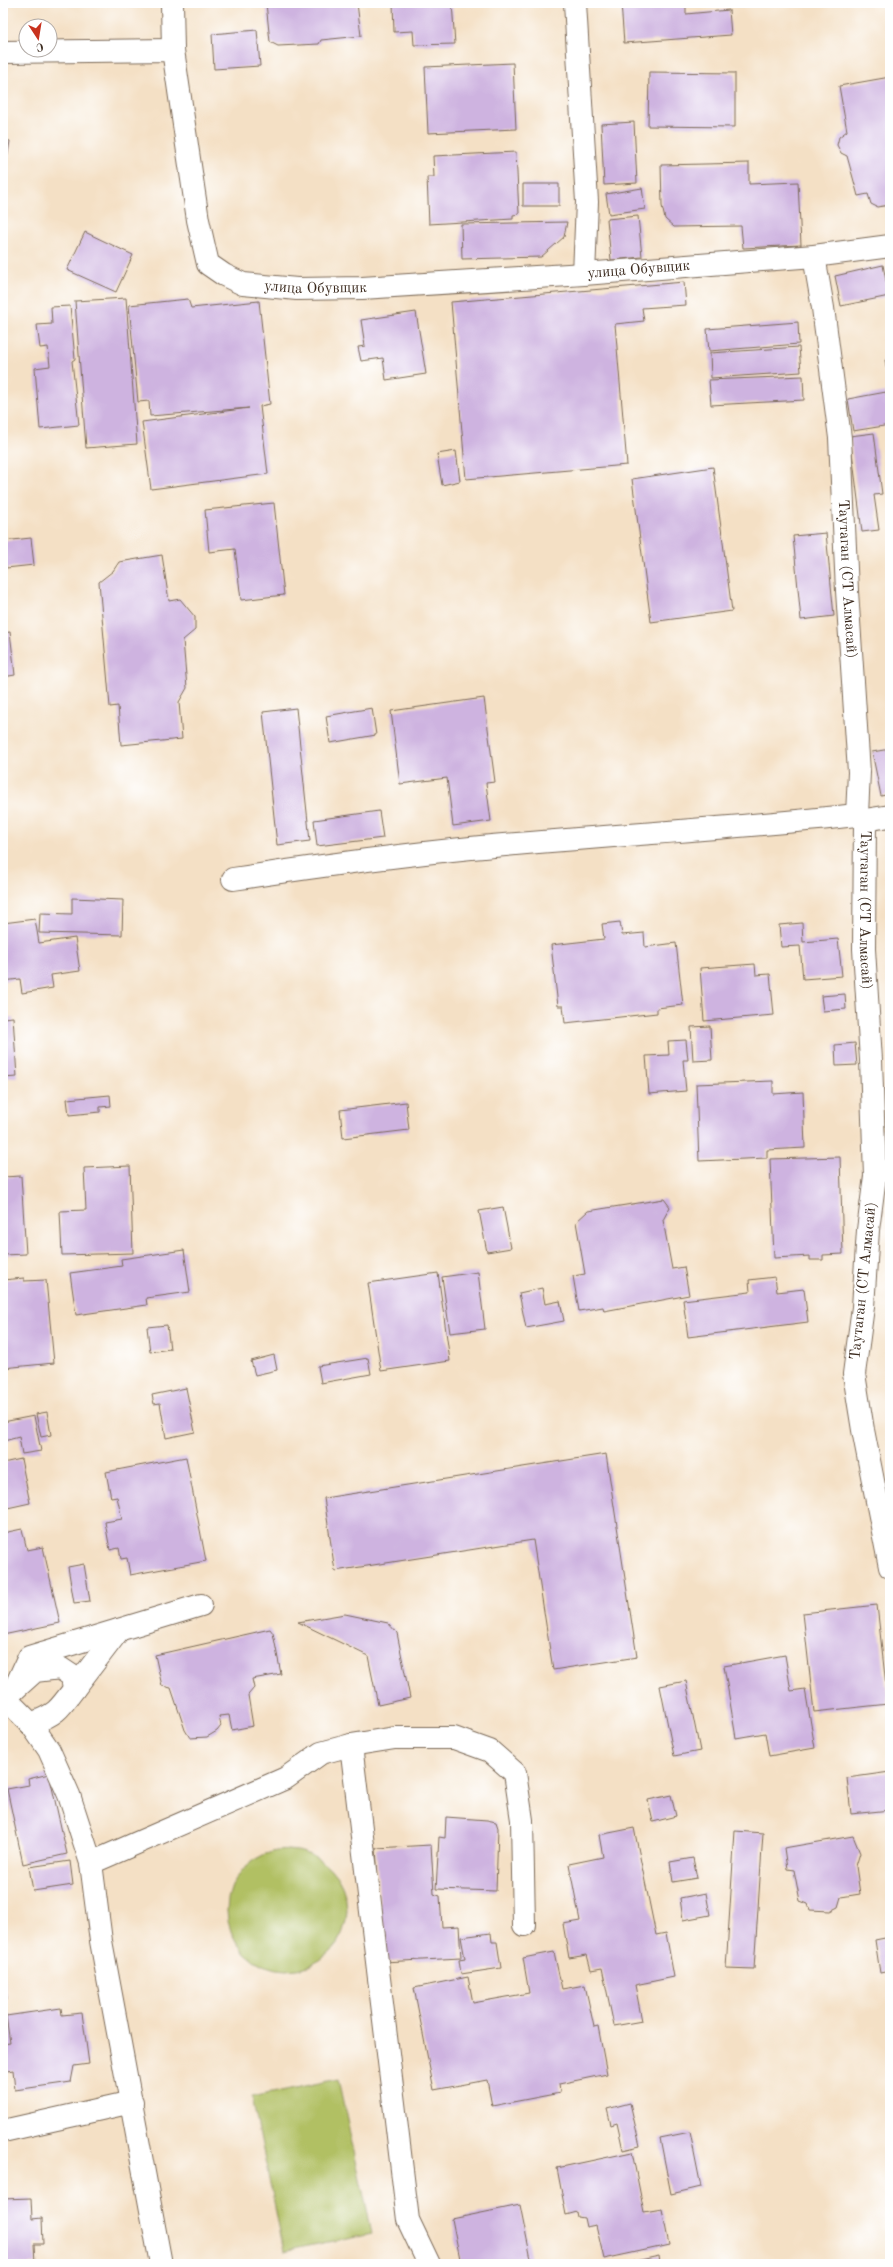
<svg xmlns="http://www.w3.org/2000/svg" width="893" height="2267" viewBox="0 0 893 2267" font-family="'Old Standard TT',serif">
	<rect width="100%" height="100%" fill="#fff"/>
	<filter id="ink" filterUnits="userSpaceOnUse"><feTurbulence type="fractalNoise" baseFrequency=".025" numOctaves="2"/><feDisplacementMap in="SourceGraphic" scale="8" xChannelSelector="R" yChannelSelector="G"/><feConvolveMatrix kernelMatrix="1 2 1 2 8 2 1 2 1" color-interpolation-filters="sRGB"/></filter>
	<filter id="wash" filterUnits="userSpaceOnUse"><feTurbulence type="fractalNoise" baseFrequency=".012" numOctaves="4" result="noise"/><feDisplacementMap in="SourceGraphic" scale="16" xChannelSelector="R" yChannelSelector="G"/><feGaussianBlur stdDeviation="0.9" result="paint"/><feColorMatrix in="noise" values="0 0 0 0 0 0 0 0 0 0 0 0 0 0 0 0 0 1.4 0 .05"/><feComposite in="paint" operator="in"/></filter>
	<g filter="url(#wash)">
		<rect width="100%" height="100%" fill="#f4e0c5"/>
		<path fill="#b1c063" stroke="#767540" d="M227 1910a60 60 0 1 1 120 0a60 60 0 1 1-120 0Z
			M338 2079 372 2233 284 2251 252 2097Z"/>
		<g id="blocks">
			<path fill="#ceb3e0" d="M266 3H357L361 36 321 40 319 44 278 46 270 42Z
				M393 3H452L455 44 414 45 413 31 394 32Z
				M621 3H686V14L729 10 731 35 624 43Z
				M257 30 260 66 214 69 212 34Z
				M513 63 516 129 428 133 425 67Z
				M649 72 735 73V127L648 126Z
				M890 77V205L877 207 871 204 868 194 858 196 847 156 841 153 837 145 839 137 847 131 839 86Z
				M634 122 637 183 604 185 601 124Z
				M3 139 10 141 4 178H3Z
				M516 152 519 214 513 215V219L429 224 427 177H434L433 156Z
				M749 163V184L798 182 801 245 743 248 741 226 674 227 665 219 662 206 661 165Z
				M523 184H559V206H523Z
				M642 188 645 209 609 214 606 194Z
				M638 216 642 257 611 260 607 219Z
				M567 222 564 237 541 257 462 259 461 224Z
				M85 232 133 255 116 292 67 270Z
				M883 265 889 296 841 306 835 276Z
				M684 282 686 305 642 308 644 321 615 324 627 465 466 479 451 302Z
				M126 298 137 444 86 448 75 301Z
				M188 299 191 308 259 301 270 404 260 406 268 474 151 489 142 422 249 408 150 416 149 401 138 402 129 305Z
				M70 306 75 359 72 361 79 425 40 429 35 368 50 366 48 347 40 348 37 325 52 324 51 307Z
				M416 312 426 374 386 380 383 358 361 361 358 347 365 346 361 320Z
				M798 322 799 344 709 351 707 329Z
				M799 347 801 372 711 378 710 353Z
				M890 359V382L889 383 885 360Z
				M803 376 804 400 711 405 709 380Z
				M886 392 887 401H890V425L853 431 848 399Z
				M874 433 882 494 874 495 879 530 862 532 850 436Z
				M456 451 460 481 442 485 437 454Z
				M713 467 732 611 651 622 632 479Z
				M274 503 284 595 241 600 235 549 209 552 205 510Z
				M826 533 834 616 801 620 793 536Z
				M31 538 34 565 6 568 3 541Z
				M162 555 169 601 180 599 195 617V630L183 640 187 688 179 702 182 739 121 745 118 706 110 707 99 582 113 571 119 562Z
				M10 632 15 675 3 677V633Z
				M484 698 495 782 486 783 491 821 453 826 447 778 400 784 391 711Z
				M296 708 310 841 277 845 263 712Z
				M372 708 376 735 330 743 326 716Z
				M890 749V794L881 796 872 752Z
				M379 811 383 838 317 846 314 820Z
				M887 836H890V873H888Z
				M72 898 123 900 122 935 39 933 40 913 72 914Z
				M35 919 39 943 75 938 80 971 51 975 53 988 22 993 20 979 3 981V923Z
				M620 922 622 935 644 933 645 947 676 943 683 1005 657 1008V1013L565 1023 563 1006H558L551 945 604 939 602 924Z
				M802 923 803 942 838 939 842 976 803 979 800 946 781 947 779 925Z
				M755 964 756 975 770 974 774 1015 704 1021 700 968Z
				M845 994 846 1009 823 1011 821 996Z
				M13 1017 17 1077 3 1078V1018Z
				M710 1026 712 1060 693 1061 691 1027Z
				M686 1040 688 1060H683L686 1091 649 1094 646 1056 669 1055 668 1041Z
				M855 1043 857 1065 836 1066 835 1045Z
				M773 1081V1094L803 1092 805 1148 767 1150V1158L699 1161 696 1084Z
				M110 1095 111 1106 100 1107V1112L69 1115 67 1099Z
				M406 1102 409 1130 343 1138 340 1110Z
				M840 1157 843 1254 823 1255V1260H810V1256L774 1258 770 1159Z
				M130 1166 133 1253 62 1255 60 1211 86 1210 84 1168Z
				M21 1176 26 1254 3 1255V1177Z
				M664 1199 670 1207 663 1220 672 1269 684 1267 689 1295 604 1311 603 1307 579 1311 573 1276 585 1274 576 1222 588 1211Z
				M503 1207 511 1248 487 1252 479 1211Z
				M184 1250 190 1292 146 1298 147 1305 76 1315 70 1273 122 1266 121 1259Z
				M478 1272 485 1329 450 1333 442 1277Z
				M438 1273 450 1361 381 1371 368 1283Z
				M775 1277 777 1292 804 1289 808 1322 688 1337 683 1300 750 1292 749 1280Z
				M24 1278V1281L46 1280 54 1363 3 1368V1280Z
				M542 1288 545 1304 560 1301 564 1321 526 1328 519 1293Z
				M167 1325 170 1349 150 1352 147 1327Z
				M274 1355 277 1370 255 1375 251 1361Z
				M368 1358 371 1374 321 1383 318 1366Z
				M186 1388 195 1432 166 1438 160 1403 154 1404 152 1395Z
				M47 1412 51 1435 41 1437 36 1414Z
				M34 1416 41 1451 22 1454 19 1437 4 1441 3 1422Z
				M606 1454 637 1657 553 1670 533 1540 335 1571 324 1498Z
				M186 1457 206 1561 130 1575 127 1558 121 1559 119 1548 110 1550 105 1522 122 1519 117 1497 111 1498 106 1472Z
				M21 1459 30 1503 3 1509V1463Z
				M22 1529 27 1550 43 1547 60 1623 3 1635V1533Z
				M84 1564 90 1601 74 1603 68 1567Z
				M877 1605 888 1704 814 1712 803 1613Z
				M345 1614 388 1623 397 1633 410 1698 378 1705 368 1656 298 1622Z
				M270 1629 273 1633 281 1674 252 1679 254 1688 248 1695 253 1726 232 1730 229 1715 219 1716 221 1726 217 1731 207 1737 190 1738 185 1730 171 1688 162 1686 155 1655Z
				M785 1655 791 1691 805 1689 815 1748 769 1756 765 1733 736 1738 724 1666Z
				M686 1681 700 1751 674 1756 660 1686Z
				M890 1772V1810L851 1814 847 1778Z
				M49 1774 67 1854 23 1864 7 1789 29 1785 28 1779Z
				M671 1795 676 1816 653 1822 648 1800Z
				M446 1817 487 1820 496 1822 498 1828 496 1891 436 1889 439 1837 445 1838Z
				M634 1828 656 1935 666 1933 674 1977 635 1985 642 2021 614 2026 602 1968 591 1970 587 1955 569 1958 563 1924 580 1921 569 1864 603 1857 599 1835Z
				M735 1831 763 1833 754 1969 726 1968Z
				M853 1836 860 1853 856 1866 860 1894 841 1897 838 1907 830 1911 810 1910 808 1904 800 1901 794 1870 787 1869 784 1848Z
				M431 1845 434 1894 440 1896 442 1927 459 1926 461 1958 383 1962 376 1848Z
				M693 1858 697 1878 673 1882 670 1862Z
				M70 1861 73 1885 33 1891 29 1867Z
				M706 1893 710 1915 683 1920 680 1898Z
				M491 1933 492 1942H497L501 1968 461 1974 459 1960 465 1959 461 1937Z
				M890 1937V1971L880 1973 875 1940Z
				M554 1952 562 1989 585 1985 594 2027 598 2026 607 2074 559 2084 560 2093 492 2106 487 2080 434 2090 414 1988 468 1977 473 2003 529 1993 523 1958Z
				M3 1966 7 1999H3Z
				M61 2008 62 2015 82 2013 89 2064 74 2066 71 2082 15 2090 13 2070 3 2072V2044L10 2043 6 2016Z
				M630 2103 640 2146 623 2150 617 2123 611 2125 607 2109Z
				M690 2132 701 2187 671 2194 660 2138Z
				M632 2152 644 2212 662 2209 669 2245 604 2259 596 2225 586 2227 584 2218 578 2217 577 2212 566 2215 557 2168Z
				M31 2198 32 2219 42 2218 43 2244H34L35 2264H3V2199Z
				M520 2205 532 2264H461L452 2219Z
				M659 2256 660 2263 668 2261V2264H631V2262Z"/>
		</g>
	</g>
	<g filter="url(#ink)">
		<use href="#blocks" fill-opacity="0" stroke="#7c6a58" stroke-width="1"/>
		<g fill="none" stroke-linecap="round" stroke-linejoin="round">
			<g stroke="#7c6a58" stroke-width="24">
				<g id="minor">
					<path d="M172 3 173 50"/>
					<path d="M575 3 587 202 584 274"/>
					<path id="s1" d="M3 52 173 50 198 220 208 264 224 275 243 284 297 289 362 288 584 274 814 256 890 246"/>
					<path id="s2" d="M814 256 823 308 840 438 847 591 859 772 857 815 865 820 864 949 871 1060 875 1176 868 1230 863 1307 854 1374 863 1430 890 1567"/>
					<path d="M865 820 890 816"/>
					<path d="M233 879C312 867 391 856 471 848 599 836 728 829 857 815"/>
					<path d="M16 1688 35 1671 60 1668 72 1676 74 1689C58 1711 56 1714 31 1724"/>
					<path d="M74 1689 119 1630"/>
					<path d="M14 1690 29 1657 201 1605"/>
					<path d="M3 1703 11 1704 31 1724 49 1750 69 1795 91 1863 286 1778 321 1753 351 1745 408 2220 429 2264"/>
					<path d="M351 1745 395 1738H454L490 1751 515 1773 522 1820 524 1925"/>
					<path d="M91 1863 101 1941 161 2264"/>
					<path d="M3 2131 132 2102"/>
				</g>
			</g>
			<use href="#minor" stroke="#fff" stroke-width="22"/>
		</g>
	</g>
	<g text-anchor="middle" dominant-baseline="central" stroke-width="3.5" stroke-linejoin="round" paint-order="stroke">
		<g font-size="15" fill="#3b2a1e" stroke="#fff">
			<text stroke="none"><textPath href="#s1" startOffset="824">улица Обувщик</textPath></text>
			<text stroke="none"><textPath href="#s1" startOffset="500">улица Обувщик</textPath></text>
			<text stroke="none"><textPath href="#s2" startOffset="325">Таутаган (СТ Алмасай)</textPath></text>
			<text stroke="none"><textPath href="#s2" startOffset="661">Таутаган (СТ Алмасай)</textPath></text>
			<text transform="translate(864 1281) rotate(-84)">Таутаган (СТ Алмасай)</text>
		</g>
	</g>
	<rect width="893" height="2267" fill="none" stroke="#fff" stroke-width="16"/>
	<g transform="translate(38 38) rotate(168)"><circle r="19" fill="#ffffff" stroke="#b1aaa5"/>
	<path d="M0-3L7 15L0 10L-7 15Z" fill="#c8321e"/>
	<text y="-6" font-size="11" font-weight="bold" text-anchor="middle" fill="#3b2a1e">С</text>
	</g>
</svg>
